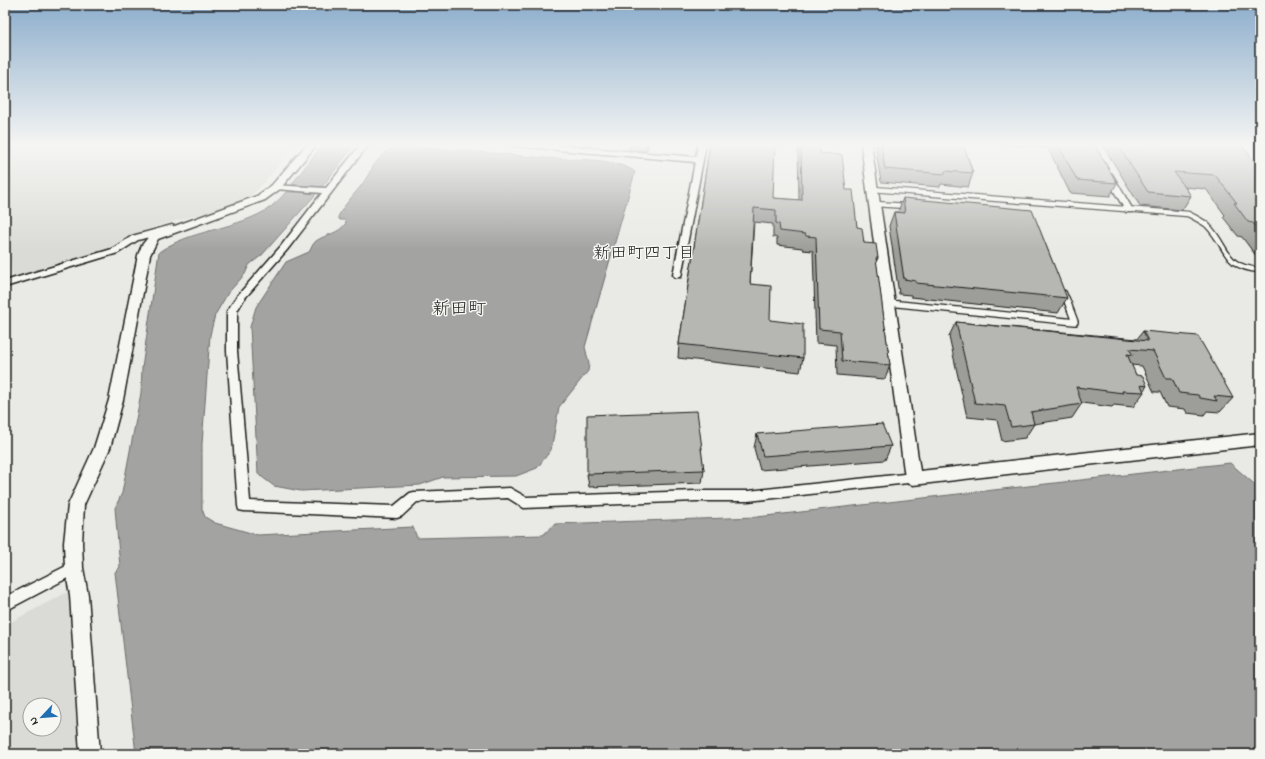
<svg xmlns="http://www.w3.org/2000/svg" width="1265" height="759" viewBox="0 0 1265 759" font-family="'Indie Flower','Klee One',sans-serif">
	<rect width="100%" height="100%" fill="#e9e9e5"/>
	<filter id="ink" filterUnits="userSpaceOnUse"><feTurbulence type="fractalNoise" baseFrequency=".025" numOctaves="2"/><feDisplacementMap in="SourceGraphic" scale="8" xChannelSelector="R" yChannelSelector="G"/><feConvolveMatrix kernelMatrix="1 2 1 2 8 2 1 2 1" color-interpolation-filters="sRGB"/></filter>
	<g filter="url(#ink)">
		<path fill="#dadad6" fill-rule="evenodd" d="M5 144H296L262 185 245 201 151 228 138 233 137 239 87 261 13 280 5 224Z
			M79 586 92 754H5V625ZM30 705H54V729H30Z"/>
		<path fill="#a3a3a1" stroke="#6d6d6c" d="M323 144H355L322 187 313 186 305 193 316 194 262 255 249 265 245 274 228 293 215 315 210 335 202 444V509L205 517 215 523 258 535 413 527 417 538 543 535 555 524 757 517 1230 463 1260 489V754H136L115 572 120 567 115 508 122 493 141 393 142 368 159 252C190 230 232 230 265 211 273 206 280 199 286 192H296L300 185 292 184Z
			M400 147C449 148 497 154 546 158 568 160 591 158 613 163 620 165 629 167 635 172L585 347 589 364 588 371 559 407 551 450 537 468 516 476 443 477 420 485 301 491 274 486 258 474 250 327 256 307 286 262 309 252C312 248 312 244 316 241 326 234 339 234 346 223L345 220H340L338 217C345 202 359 191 367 177 372 168 378 158 386 152 391 148 394 148 400 147Z"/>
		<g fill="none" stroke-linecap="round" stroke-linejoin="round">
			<g stroke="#1c1c1c" stroke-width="7">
				<path id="service-far1" d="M873 189 1188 214C1194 217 1202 221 1207 225 1229 247 1222 267 1260 270
					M875 204 907 206
					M1064 293 1066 299"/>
			</g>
			<g stroke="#1c1c1c" stroke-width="8">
				<path id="service" d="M889 303 1075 322 1066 298"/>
			</g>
			<g stroke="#1c1c1c" stroke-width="3">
				<path id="minor" d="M361 144H369L287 250 244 299 237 311V351L250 501 394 506 410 493 414 492 510 488 526 497 696 491H748L913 473 917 474 919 478 917 482 748 501H696L524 508 508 498 417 502 402 516 397 518 244 511 239 510 238 506 227 351V311L238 295 281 246 322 193 276 189H273V185L326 188Z
					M510 144H543L696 157 698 144H706L681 277H675L673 275 695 162 514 146Z
					M1105 172H1108L1112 174 1133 210 1132 212H1126L1125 210 1104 174Z
					M172 225 176 228 175 230 138 240 118 253 5 287V281L112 249 132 236Z
					M74 562 79 564 81 568 79 572 5 611V597Z"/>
			</g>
			<g stroke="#1c1c1c" stroke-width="3">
				<path id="tertiary" d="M307 144H317L280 189 265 200 158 239 150 255 123 400 110 448 84 505 82 543 83 568 88 595 100 754H80L70 595 65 568 64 543 68 505 94 448 109 400 138 255 142 245 150 235 257 196 272 185Z
					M861 144H871L920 471 1260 433V445L913 485 907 483 905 478Z"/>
			</g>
			<use href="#service-far1" stroke="#f6f6f2" stroke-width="4.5"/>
			<use href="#service" stroke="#f6f6f2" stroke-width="5.5"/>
			<use href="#minor" fill="#f6f6f2" fill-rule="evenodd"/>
			<use href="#tertiary" fill="#f6f6f2" fill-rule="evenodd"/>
		</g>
		<path fill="#9d9d9a" stroke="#1c1c1c" d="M557 144H591L590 147Z
			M629 144H649L646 151 629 150Z
			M710 144 773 198 799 200 798 144H819L820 153 846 190 857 227 864 243 878 258 876 262 890 365 885 379 837 375 836 345 816 343 813 251 803 250 802 248 777 245V238L773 237V224L754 222 750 284 770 320 803 358 800 372 678 358 679 344Z
			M877 144H963L973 173 968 187 941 184 940 187 881 182 876 150Z
			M998 144H1094L1117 183 1110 196 1070 193 1048 148Z
			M1102 144H1240L1260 168V261L1242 237 1238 236 1223 217 1225 215 1206 189 1185 187 1191 196 1182 210 1140 206Z
			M903 198 1067 298 1058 313 911 297V295L899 294 889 226 894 212H898Z
			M956 322 1137 339 1143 331 1233 398 1220 412 1207 411 1204 415 1187 413 1185 409 1167 407 1160 392H1154L1142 366 1131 365 1136 375 1147 386 1143 391 1144 392 1133 407 1114 405 1112 407 1082 403 1072 418 1034 424 1025 438 1002 441 997 420 967 417 949 336Z
			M757 434 891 446 885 460 760 470 754 448Z
			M702 448 701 452 704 470 702 483 589 487 587 474Z"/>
		<path fill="#7f7f7d" stroke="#1c1c1c" d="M647 144H649L646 151Z"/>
		<path fill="#b6b6b3" stroke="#1c1c1c" d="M710 144H775L773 198 802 200 801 144H819L820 153 842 155 846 190H853L857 227 862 228 864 243 876 244 878 258H876L890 365 842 361 840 331 819 329 816 237 806 236 805 234 780 231 779 224 776 223V210L754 208 750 284 771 286 770 320 803 324V358L679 344Z
			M881 144H963L973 173 945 171V174L885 169Z
			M1058 144H1094L1117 183 1077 180Z
			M1117 144H1240L1260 168V232L1253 223 1248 222 1234 203H1237L1215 175 1174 172 1191 196 1148 192Z
			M903 198 1032 210 1067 298 916 283V281L904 279 894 212 905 213Z
			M956 322 1148 341 1143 331 1198 336 1233 398 1214 396 1217 401 1200 398 1198 395 1179 393 1172 378H1166L1153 351 1129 349 1133 355 1127 354 1136 375 1143 376 1147 386 1141 385 1144 392 1122 391 1123 393 1076 387 1082 404 1031 412 1034 424 1011 427 1005 406 975 403Z
			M697 411 702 448H701L704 470 587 474V415Z
			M882 424 891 446 763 456 757 434Z"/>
	</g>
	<linearGradient id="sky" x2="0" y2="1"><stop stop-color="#8cadcc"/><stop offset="0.58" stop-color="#f5f5f3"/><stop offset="1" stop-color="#f5f5f3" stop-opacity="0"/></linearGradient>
	<rect width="1265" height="250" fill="url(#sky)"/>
	<g text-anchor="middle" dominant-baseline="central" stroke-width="3" stroke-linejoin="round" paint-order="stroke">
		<g font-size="17" fill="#1c1c1c" stroke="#f6f6f2">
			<text x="644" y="253">新田町四丁目</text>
		</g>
		<g font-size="18" fill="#1c1c1c" stroke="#f6f6f2">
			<text x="459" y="310">新田町</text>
		</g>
	</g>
	<rect width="1265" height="759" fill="none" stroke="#f6f6f2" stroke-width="20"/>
	<rect x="10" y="10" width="1245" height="739" fill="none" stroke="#1c1c1c" stroke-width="1.5" filter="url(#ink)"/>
	<g transform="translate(42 717) rotate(244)"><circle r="19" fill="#f6f6f2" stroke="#9f9f9c"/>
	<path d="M0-3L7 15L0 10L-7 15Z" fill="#1f6fb2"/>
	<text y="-6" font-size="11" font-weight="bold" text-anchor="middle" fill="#1c1c1c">N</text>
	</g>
</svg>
